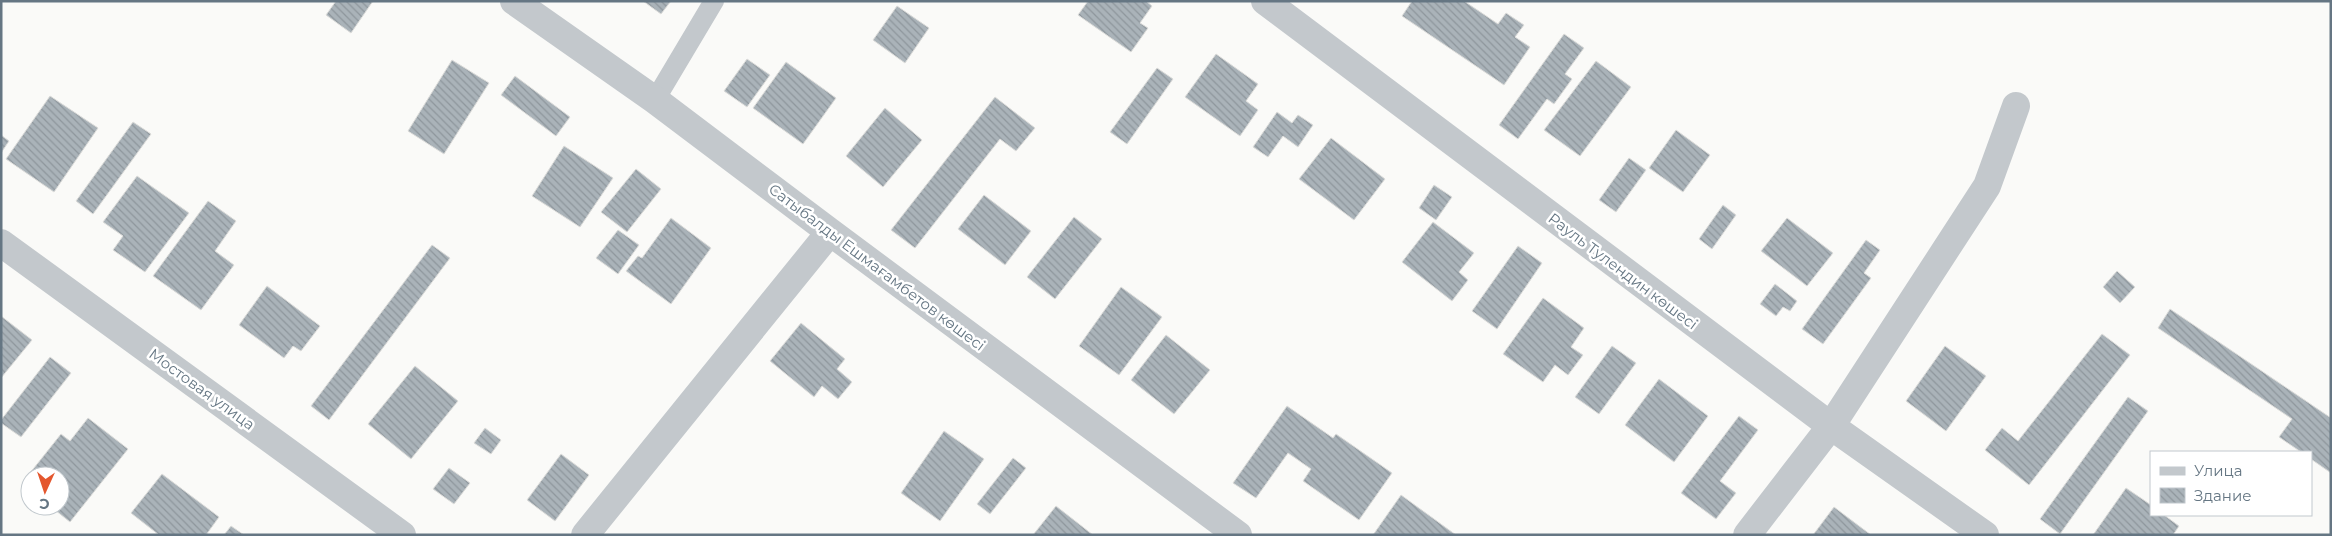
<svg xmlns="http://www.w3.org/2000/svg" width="2332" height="536" viewBox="0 0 2332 536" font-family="Montserrat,sans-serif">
	<defs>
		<pattern id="building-back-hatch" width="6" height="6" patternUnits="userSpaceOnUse" patternTransform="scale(1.25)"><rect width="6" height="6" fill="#aab3b9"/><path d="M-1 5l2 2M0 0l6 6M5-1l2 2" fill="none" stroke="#8e969c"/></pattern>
	</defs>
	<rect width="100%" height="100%" fill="#fafaf8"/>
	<path fill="url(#building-back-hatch)" stroke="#dcdcda" d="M336 1H373L351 33 326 15Z
		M643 1H671L661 14Z
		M1088 1H1146L1152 6 1140 23 1148 28 1131 52 1078 15Z
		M1412 1H1464L1498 24 1506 13 1524 25 1515 37 1530 47 1504 85 1402 16Z
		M897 6 929 28 905 63 873 40Z
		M1564 34 1584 48 1565 74 1572 79 1554 104 1547 99 1518 139 1499 125Z
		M1216 54 1258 84 1246 101 1258 110 1240 136 1185 97Z
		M747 59 770 75 747 107 724 91Z
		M452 60 489 83 444 154 408 131Z
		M1596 61 1631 87 1580 156 1544 130Z
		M786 62 836 98 803 144 753 108Z
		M1157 68 1173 79 1127 144 1110 132Z
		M515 76 570 117 556 136 501 95Z
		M50 96 98 128 54 192 6 159Z
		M995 97 1035 128 1016 151 1000 139 915 248 891 230Z
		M885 108 922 140 883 187 846 156Z
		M1277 112 1292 123 1298 115 1313 125 1298 147 1283 136 1268 157 1253 147Z
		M133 122 151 134 93 214 76 201Z
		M1676 130 1710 155 1683 192 1649 168Z
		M1 135 9 141 1 153Z
		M1331 138 1385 179 1354 220 1299 179Z
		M564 146 613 178 580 227 532 196Z
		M1629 158 1646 170 1616 212 1599 200Z
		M636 169 661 189 627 232 601 212Z
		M137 176 189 213 145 272 113 250 123 236 103 222Z
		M1434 185 1452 197 1436 220 1419 208Z
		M984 195 1031 231 1005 265 958 229Z
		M208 201 236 221 215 251 234 265 201 310 153 276Z
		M1723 205 1736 215 1712 249 1699 239Z
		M1074 217 1102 239 1055 299 1027 277Z
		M671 218 711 248 671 304 626 271 638 256 642 258Z
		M1787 218 1833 253 1807 286 1761 251Z
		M1433 222 1474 253 1459 272 1468 280 1452 301 1402 262Z
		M618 230 639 245 618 274 596 258Z
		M1866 240 1880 250 1864 273 1871 278 1823 344 1802 329Z
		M432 245 450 258 329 420 311 406Z
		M1518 246 1542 263 1497 329 1472 311Z
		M2117 271 2135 287 2120 303 2103 287Z
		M1775 284 1797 301 1790 311 1783 307 1776 316 1760 304Z
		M267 286 320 326 301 351 293 346 284 358 239 325Z
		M1121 287 1162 317 1119 375 1079 346Z
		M1543 298 1584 328 1571 347 1583 355 1568 375 1555 365 1543 382 1503 354Z
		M2170 309 2331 418V473L2311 459V452H2301L2279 437 2292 419 2158 328Z
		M1 316 32 340 1 378Z
		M801 323 845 359 837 369 852 382 838 399 822 386 814 397 770 361Z
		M2102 334 2130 355 2029 485 1985 450 2002 428 2018 441Z
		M1166 335 1210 370 1174 414 1131 380Z
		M1612 346 1636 363 1599 414 1575 397Z
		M1945 346 1986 376 1946 431 1906 401Z
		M50 357 71 373 21 437 1 423V420Z
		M415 366 458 401 411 459 368 424Z
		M1659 379 1708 416 1674 462 1625 425Z
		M2128 397 2148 411 2060 534 2040 519Z
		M1287 406 1333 438 1336 434 1392 473 1359 520 1303 481 1311 469 1288 453 1256 498 1233 483Z
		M1739 416 1758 430 1720 481 1736 493 1716 519 1681 493Z
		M88 418 128 449 70 522 50 506H60V476H30V490L22 483 61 434 70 441Z
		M485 428 501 440 491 454 474 443Z
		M944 431 984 459 940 521 901 493Z
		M561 454 589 475 555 521 527 500Z
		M1013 458 1026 468 990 514 977 504Z
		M449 468 470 483 454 504 433 489Z
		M162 474 219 517 206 535H159L131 513Z
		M2126 488 2151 505V515H2164L2179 526 2173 535H2093Z
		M1401 495 1456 535H1373Z
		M1056 506 1093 535H1033Z
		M1834 507 1871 535H1813Z
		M231 526 244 535H224Z"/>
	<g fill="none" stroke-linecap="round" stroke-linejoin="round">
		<path stroke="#c3c8cc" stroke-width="20" d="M655 100 714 1"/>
		<path stroke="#c3c8cc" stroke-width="28" d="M514 1 655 100 830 232 1238 535
			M1265 1 1831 426 1985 535
			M1 243 402 535
			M585 535 830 232
			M1747 535 1831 426 1987 186 2016 106"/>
	</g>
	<g text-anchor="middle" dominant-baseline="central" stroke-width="5" stroke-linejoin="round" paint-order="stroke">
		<g font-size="15" fill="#657683" stroke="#fff">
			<text transform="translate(877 267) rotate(37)">Сатыбалды Ешмағамбетов көшесі</text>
			<text transform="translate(1623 271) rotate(37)">Рауль Тулендин көшесі</text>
			<text transform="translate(202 389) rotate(36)">Мостовая улица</text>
		</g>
	</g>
	<rect width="2332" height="536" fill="none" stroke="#657683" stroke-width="5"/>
	<rect x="2150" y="451" width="162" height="65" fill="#ffffff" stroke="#c1c8cd"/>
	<rect x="2160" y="467" width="25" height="8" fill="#c3c8cc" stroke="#c1c8cd"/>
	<text x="2194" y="476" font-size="15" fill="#657683">Улица</text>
	<rect x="2160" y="488" width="25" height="15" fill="url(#building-back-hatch)" stroke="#c1c8cd"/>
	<text x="2194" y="501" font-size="15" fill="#657683">Здание</text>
	<g transform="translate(45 491) rotate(183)"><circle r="24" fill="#ffffff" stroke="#c1c8cd"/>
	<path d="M0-4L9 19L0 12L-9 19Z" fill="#e4572e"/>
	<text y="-8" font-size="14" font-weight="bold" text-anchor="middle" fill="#657683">С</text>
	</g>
</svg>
